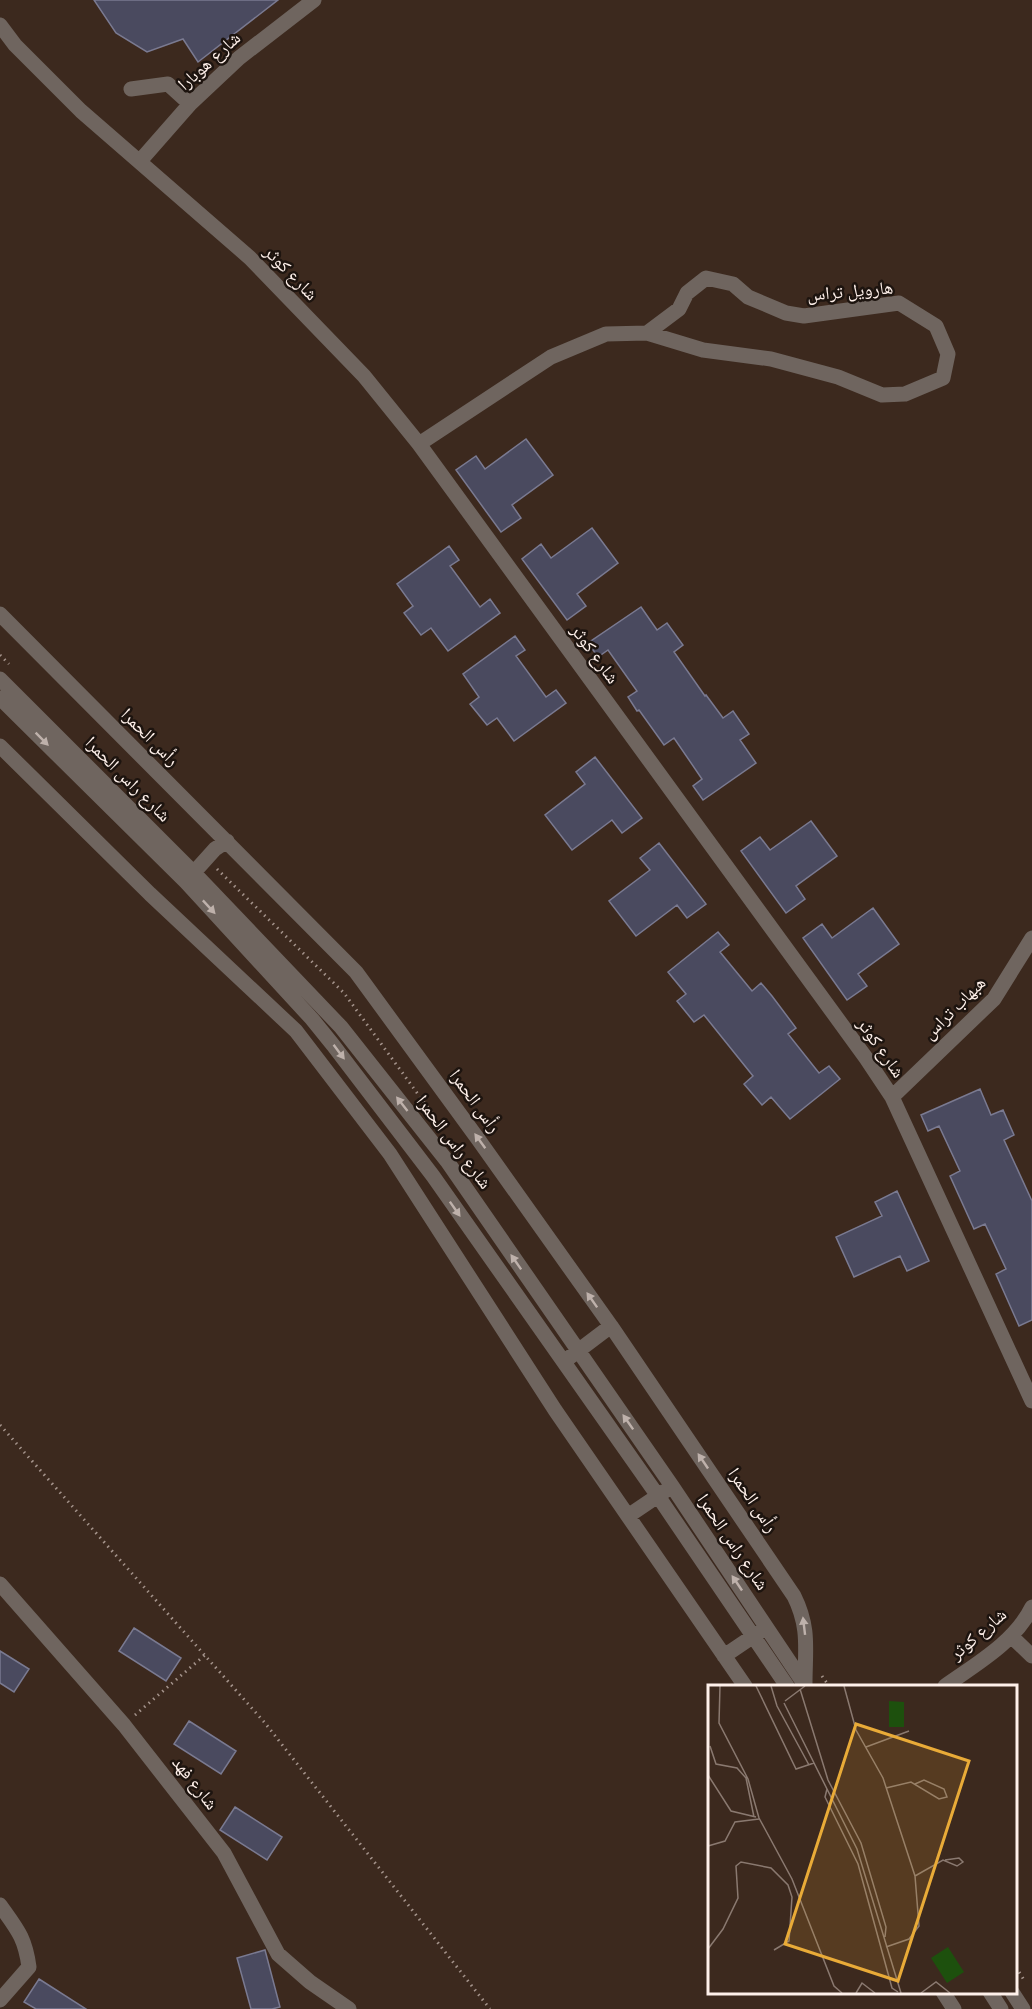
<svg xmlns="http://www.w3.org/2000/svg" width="1032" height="2009" viewBox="0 0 1032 2009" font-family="'Times New Roman','Noto Naskh Arabic',serif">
	<rect width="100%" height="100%" fill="#3c291e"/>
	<path fill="#4a4a5f" stroke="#7a7a91" stroke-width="1.5" d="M94 0H278L198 62 183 39 147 52 116 33Z
		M526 439 553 475 512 505 521 518 501 532 456 470 476 456 485 469Z
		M592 528 618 563 577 594 586 606 567 620 522 559 541 544 551 558Z
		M449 546 459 560 450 566 480 607 490 599 500 613 448 651 431 628 421 635 404 613 413 606 397 584Z
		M641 607 657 630 667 623 683 645 674 652 705 696 706 695 723 718 733 711 749 734 740 740 756 763 703 800 693 786 702 779 674 738 664 745 639 710 637 711 628 697 637 691 608 650 598 657 588 643Z
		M515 636 525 650 516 656 546 697 556 690 566 703 514 741 497 718 487 725 470 704 479 697 463 674Z
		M595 757 642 818 622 833 612 820 572 850 545 815 585 784 576 772Z
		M811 821 837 856 796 886 805 899 786 913 741 851 760 837 770 850Z
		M659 843 706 904 687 918 677 905 636 936 609 901 650 870 640 858Z
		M873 908 899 944 858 974 867 986 847 1000 803 938 822 924 832 938Z
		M718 932 729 945 720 952 752 991 761 983 772 996 796 1028 788 1034 819 1073 829 1066 840 1079 790 1119 771 1097 762 1105 744 1084 753 1076 704 1015 694 1022 677 1001 686 994 668 972Z
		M980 1089 991 1115 1003 1110 1014 1135 1004 1140 1032 1201V1320L1019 1326 996 1274 1006 1269 985 1224 974 1229 950 1176 960 1171 939 1126 928 1131 921 1115Z
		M897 1191 929 1261 907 1271 900 1256 854 1277 836 1237 882 1216 875 1202Z
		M134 1628 181 1658 166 1681 119 1651Z
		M0 1651 29 1669 14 1692 0 1683Z
		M189 1721 236 1751 221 1774 174 1744Z
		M235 1807 282 1837 267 1860 220 1830Z
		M265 1950 280 2007 272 2009H251L237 1958Z
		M39 1979 86 2009H36L24 2002Z"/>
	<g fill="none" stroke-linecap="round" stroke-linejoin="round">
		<path stroke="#a4938b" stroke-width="3" stroke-dasharray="1.5 4.5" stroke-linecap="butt" d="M0 655 9 664
			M217 869 344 993 434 1116
			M0 1425 265 1723 490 2009
			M822 1676 829 1686
			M135 1715 205 1655
			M1016 1967 1024 1980"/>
		<path stroke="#6f655f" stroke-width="15" d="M0 25 15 45 81 111 250 258 364 376 419 444 866 1058 892 1097 1032 1401
			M131 89 168 84 190 104
			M140 161 190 104 239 58 314 0
			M419 444 551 357 606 334 647 333 703 350 771 359 838 377 882 395 905 394 943 378 948 354 936 326 899 303 804 316 786 313 748 297 733 284 706 278 687 293 679 309 647 333
			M0 614 356 972 478 1139 611 1326 794 1596C810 1628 805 1650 805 1684
			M0 679 193 872 341 1027 447 1161 672 1486 805 1685
			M0 698 186 882 312 1019 333 1045 433 1176 658 1496 787 1686
			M0 746 150 894 296 1031 390 1154 555 1410 745 1686
			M188 879 215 849 227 841
			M892 1097 994 999 1032 938
			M570 1357 611 1326
			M628 1516 665 1491
			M0 1584 124 1725 224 1853 278 1954 310 1982 349 2009
			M1011 1636 1032 1656
			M724 1656 761 1631
			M945 1686C976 1664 1015 1642 1032 1607
			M0 1905C17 1929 25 1937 29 1967L0 2000
			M943 1992 954 2009
			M990 1992 1001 2009
			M1012 1992 1023 2009"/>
	</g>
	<defs><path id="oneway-solid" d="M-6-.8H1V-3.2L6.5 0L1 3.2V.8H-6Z" transform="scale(1.5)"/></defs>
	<g fill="#beb1ab">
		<use href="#oneway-solid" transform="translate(42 739) rotate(45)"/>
		<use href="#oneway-solid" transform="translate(209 907) rotate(47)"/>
		<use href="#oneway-solid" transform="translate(339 1052) rotate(53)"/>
		<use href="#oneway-solid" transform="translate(402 1104) rotate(-128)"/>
		<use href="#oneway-solid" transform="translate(480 1141) rotate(-126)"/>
		<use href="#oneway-solid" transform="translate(455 1209) rotate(55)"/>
		<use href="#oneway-solid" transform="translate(516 1262) rotate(-125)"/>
		<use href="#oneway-solid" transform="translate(592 1300) rotate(-125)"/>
		<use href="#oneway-solid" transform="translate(628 1422) rotate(-125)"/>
		<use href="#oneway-solid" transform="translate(703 1461) rotate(-124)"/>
		<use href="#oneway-solid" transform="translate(737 1583) rotate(-124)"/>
		<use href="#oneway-solid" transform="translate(804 1626) rotate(-97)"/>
	</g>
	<g text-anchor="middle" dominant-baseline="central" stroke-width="5" stroke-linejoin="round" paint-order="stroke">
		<g font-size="18" fill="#fef0ea" stroke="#1d140f">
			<text transform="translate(209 61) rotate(-42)">شارع هوبارا</text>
			<text transform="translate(291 273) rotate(46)">شارع كوثر</text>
			<text transform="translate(850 291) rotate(-5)">هارويل تراس</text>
			<text transform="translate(595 654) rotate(54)">شارع كوثر</text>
			<text transform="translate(150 737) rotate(45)">رأس الحمرا</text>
			<text transform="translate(128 779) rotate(45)">شارع راس الحمرا</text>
			<text transform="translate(954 1008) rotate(-45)">هبهاب تراس</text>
			<text transform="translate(881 1048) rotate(55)">شارع كوثر</text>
			<text transform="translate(475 1101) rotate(54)">رأس الحمرا</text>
			<text transform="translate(454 1142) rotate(53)">شارع راس الحمرا</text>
			<text transform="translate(753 1500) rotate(56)">رأس الحمرا</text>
			<text transform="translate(733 1542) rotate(56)">شارع راس الحمرا</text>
			<text transform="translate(978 1634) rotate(-41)">شارع كوثر</text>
			<text transform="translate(195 1783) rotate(52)">شارع فهد</text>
		</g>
	</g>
	<g transform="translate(708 1685)">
		<rect width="309" height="309" fill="#3c291e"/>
		<path d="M181 16 196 17V42H181ZM240 262 256 287 239 298 223 273Z" fill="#1d500d"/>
		<path fill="none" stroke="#8a7970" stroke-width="1.5" d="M12 1 11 38 40 94 51 133 84 194 126 301 134 308M48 1 88 84 106 78M63 1 69 21 101 80M136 1 148 45 175 93 207 191 211 241 201 254 178 262M92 4 120 95 153 158 178 242 177 252M77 16 97 1M76 18 149 164 193 308M2 61 8 79 29 83 38 93 46 132M158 62 201 46M0 90 23 126 48 132M178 103 203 97 231 114 239 112 236 104 216 95 207 99M119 104 117 112 150 179 184 303 190 307M0 161 17 156 27 137 51 134M0 169V193M207 191 235 175 249 181 255 177 251 173 237 175M0 264 15 244 30 213 28 181 33 177 63 183 80 200 84 212 81 256 66 265M148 308 154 298 167 308M213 308 228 297 242 308"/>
		<path fill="#e9ab38" fill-opacity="0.15" stroke="#e9ab38" stroke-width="3" d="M148 39 261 76 190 296 77 259Z"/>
		<rect width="309" height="309" fill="none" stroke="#fef0ea" stroke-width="3"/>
	</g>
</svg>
